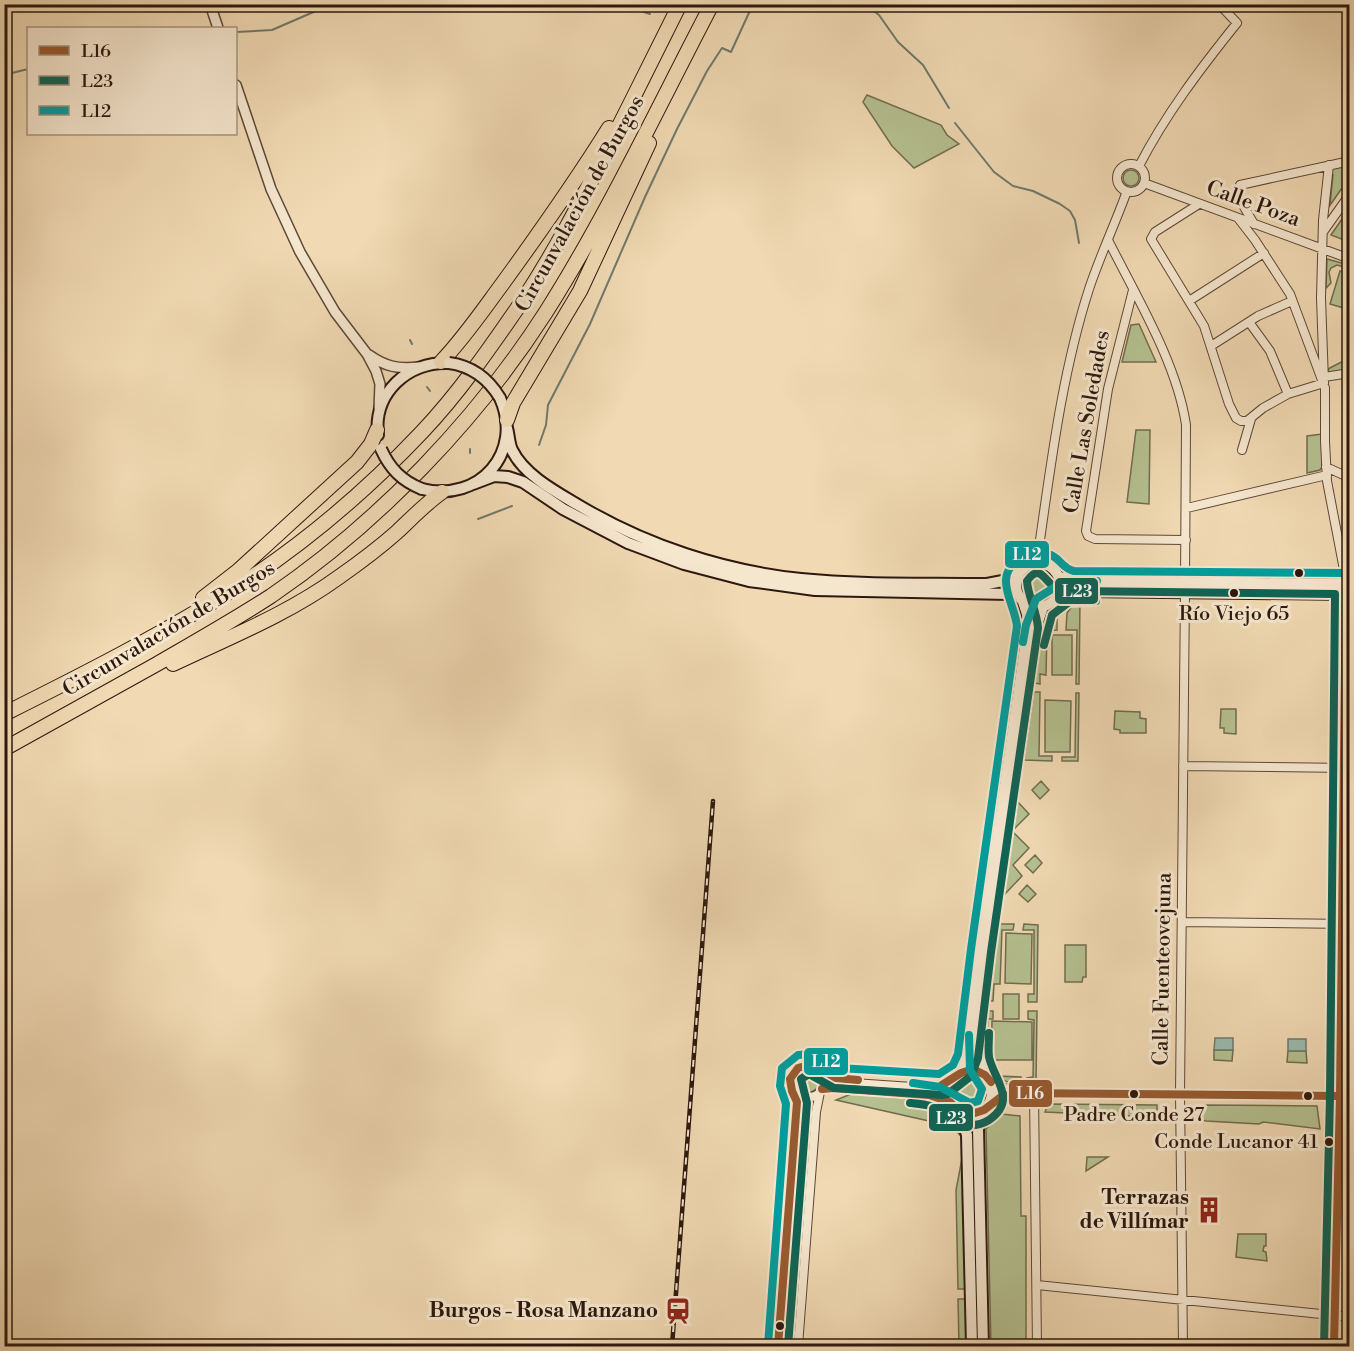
<svg xmlns="http://www.w3.org/2000/svg" width="1354" height="1351" viewBox="0 0 1354 1351" font-family="'Libre Bodoni',serif">
	<rect width="100%" height="100%" fill="#f0d9b3"/>
	<filter id="stains"><feTurbulence type="fractalNoise" baseFrequency=".00333" numOctaves="4"/><feColorMatrix values="0 0 0 0 .2 0 0 0 0 .09 0 0 0 0 .02 0 0 0 .5 -.17"/></filter>
	<radialGradient id="worn" r=".72"><stop offset=".6" stop-color="#630" stop-opacity="0"/><stop offset="1" stop-color="#630" stop-opacity=".3"/></radialGradient>
	<path fill="#b5c090" stroke="#716c4f" stroke-width="1.5" d="M867 95 941 125 947 135 959 144 914 168 892 146 863 102Z
		M1349 164V178L1326 211 1327 206 1330 204 1333 175 1331 172V168Z
		M1123 178a8 8 0 1 1 16 0a8 8 0 1 1-16 0Z
		M1349 209V242L1331 235Z
		M1327 259 1349 265 1348 268 1337 265 1331 268 1329 272 1331 283 1326 288Z
		M1340 271 1349 274V303L1347 309 1330 304Z
		M1139 324 1156 362H1122L1131 325Z
		M1349 358V370L1329 373 1328 369Z
		M1136 430H1150L1149 504 1127 502Z
		M1322 434V467L1320 470 1307 473V436Z
		M1022 586a16 16 0 1 1 32 0a16 16 0 1 1-32 0Z
		M1075 602H1080L1079 684H1076L1077 630H1066L1067 613Z
		M1057 620V630L1047 631 1046 675 1040 674V684L1035 683 1043 626Z
		M1052 635H1072V675H1052Z
		M1034 692H1040L1039 756H1052V761L1024 760Z
		M1076 693H1079L1078 761H1062V757H1075Z
		M1045 700 1071 701 1070 752H1045Z
		M1221 709H1236V734L1224 733V728H1220Z
		M1115 711 1140 712V718L1146 719V733H1120V730L1114 729Z
		M1041 781 1049 790 1040 799 1032 790Z
		M1018 802 1029 814 1014 829Z
		M1013 832 1029 848 1013 865 1022 876 1004 895Z
		M1035 855 1042 863 1033 873 1025 865Z
		M1027 885 1036 894 1028 902 1019 894Z
		M1000 924H1014L1013 930H1002L1000 984H994L993 1001H988Z
		M1024 924 1038 925 1037 1002H1028V994H1034V930H1023Z
		M1006 933 1032 934 1031 984 1005 983Z
		M1065 945H1086V977H1083L1082 982H1065Z
		M1003 994H1019V1019H1003Z
		M988 1011H993V1019H988C987 1042 982 1058 997 1076L1021 1077V1084C976 1082 985 1043 988 1011Z
		M1028 1011H1037L1036 1084 1027 1083V1078L1033 1077 1034 1020 1028 1019Z
		M992 1021 1032 1022V1060H991Z
		M1214 1050H1233L1232 1061 1214 1060Z
		M1288 1051H1306L1307 1063 1287 1062Z
		M799 1082a10 10 0 1 1 20 0a10 10 0 1 1-20 0Z
		M955 1092a15 15 0 1 1 30 0a15 15 0 1 1-30 0Z
		M851 1094 937 1101C952 1109 959 1123 964 1139L951 1126 836 1100Z
		M803 1101 813 1102 799 1273 790 1272Z
		M1048 1104 1157 1105V1117L1045 1112Z
		M1202 1105 1317 1106 1320 1129 1263 1122 1259 1124 1206 1121 1202 1120 1200 1116Z
		M786 1108 788 1109 780 1216 778 1215Z
		M1001 1114 1020 1116 1021 1216H1026V1346H991L986 1129Z
		M964 1148 967 1289H958L956 1190Z
		M1087 1157H1108L1086 1171Z
		M1238 1234H1266V1246H1264L1263 1251 1266 1252 1267 1261 1236 1257Z
		M793 1280H796L791 1346H788Z
		M958 1299H967L968 1346H959Z"/>
	<path fill="#9abaad" stroke="#6e796d" stroke-width="1.5" d="M1215 1038H1233V1050H1214Z
		M1288 1039H1306V1051H1288Z"/>
	<g fill="none" stroke-linecap="round" stroke-linejoin="round">
		<path stroke="#6e796d" stroke-width="2" d="M648 4 644 12 650 14
			M865 4 879 15 898 42 923 65 949 108
			M236 32 272 30 332 4
			M4 75 28 69
			M955 123 994 172 1013 186 1033 191 1060 204 1070 211 1075 220 1079 243
			M410 340 412 344
			M427 387 430 391
			M539 445 546 425 548 405 590 324 645 197 677 129 707 71 722 48 731 52 753 4
			M470 449V453
			M478 519 512 506"/>
		<g stroke="#5e4837" stroke-width="10">
			<path id="minor" d="M1117 178a14 14 0 1 1 28 0a14 14 0 1 1-28 0Z
				M1139 166C1166 114 1200 69 1237 23L1219 4
				M1144 183 1350 259
				M1199 204 1155 232 1151 239 1204 326 1229 404 1236 418 1241 421H1247L1263 408 1288 394 1324 383
				M1238 218 1255 240 1290 294 1325 388V441L1327 481 1345 575 1340 1083 1334 1346
				M1254 224 1237 195V190L1240 185 1350 161
				M1323 232 1350 194
				M1108 240C1136 296 1177 363 1186 425L1185 583
				M1133 290 1108 389 1086 531 1088 536 1095 539 1186 540
				M1189 301 1264 253
				M1249 322 1270 351 1288 394
				M1211 346 1258 316 1292 301
				M1324 377 1350 373
				M1324 382 1321 298 1323 220 1329 165
				M1242 450 1251 419
				M1326 467 1350 478
				M1187 508 1327 475
				M1041 544 1047 565
				M1027 566 1036 554 1040 540C1052 456 1063 370 1089 289 1100 256 1115 224 1127 191
				M1183 766 1350 768
				M1182 922 1350 924
				M794 1082a15 15 0 1 1 30 0a15 15 0 1 1-30 0Z
				M822 1075 839 1082 927 1088 937 1087 952 1080
				M991 1082 1016 1093
				M822 1089 834 1088 929 1095 950 1102
				M1034 1093 1037 1346
				M988 1105 1001 1097 1016 1093 1350 1096
				M1037 1285 1350 1317
				M782 1346 799 1093
				M798 1346 816 1112 820 1092
				M1183 1346 1180 1094 1185 592"/>
		</g>
		<g stroke="#5e4837" stroke-width="12">
			<path id="tertiary" d="M210 4 218 28
				M236 85 271 189 300 252 335 312 367 354 376 371 380 384 379 408
				M369 355C386 367 398 369 418 367"/>
		</g>
		<g stroke="#2d180e" stroke-width="14">
			<path id="secondary" d="M507 428C509 435 509 444 512 450 524 475 556 492 578 505 645 545 723 571 801 579 862 585 925 583 987 584L1008 580 1020 572
				M378 435C373 393 408 361 449 363
				M473 484 494 476 508 477 523 482 563 509 628 543 684 564 749 581 815 590 1009 594 1018 595
				M422 489C480 503 524 452 500 398
				M1016 585a22 22 0 1 1 44 0a22 22 0 1 1-44 0Z
				M1059 577 1081 581 1350 584
				M1059 595 1080 591 1350 594
				M948 1092a22 22 0 1 1 44 0a22 22 0 1 1-44 0Z
				M961 1072 968 1057 981 951 1028 626 1027 614 1023 602
				M983 1073 978 1057 982 996 1036 628 1043 607
				M959 1111 967 1135 972 1346
				M983 1346 978 1129 984 1110"/>
		</g>
		<g stroke="#2d180e" stroke-width="16">
			<path id="motorway" d="M441 362C464 338 483 310 503 283 540 232 576 181 609 128
				M507 420 513 403 580 291 649 143
				M203 598 239 570 357 462 371 444 377 430
				M173 664C230 637 288 614 339 577 359 563 379 548 397 532 412 518 425 504 442 492
				M4 714C84 674 165 633 240 585 306 542 368 489 422 432 460 392 492 345 523 300 554 253 580 203 605 154 630 104 655 55 680 4
				M4 749C55 721 106 692 157 664 195 642 234 620 271 596 378 523 476 421 546 312 608 214 658 107 712 4"/>
		</g>
		<use href="#minor" stroke="#f5e6ce" stroke-width="8"/>
		<use href="#tertiary" stroke="#f5e6ce" stroke-width="9"/>
		<use href="#secondary" stroke="#f5e6ce" stroke-width="10"/>
		<use href="#motorway" stroke="#f0d9b3" stroke-width="14"/>
		<g stroke="#2d180e" stroke-width="4.5">
			<path id="rail" d="M672 1346 713 801"/>
		</g>
		<use href="#rail" stroke="#f5e6ce" stroke-width="2" stroke-dasharray="7" stroke-linecap="butt"/>
		<g stroke="#2d180e" stroke-width="14" stroke-linecap="butt">
			<path id="secondary-bridge" d="M449 363C472 366 488 378 500 398
				M381 449C390 469 402 481 422 489"/>
		</g>
		<use href="#secondary-bridge" stroke="#f5e6ce" stroke-width="10"/>
		<g stroke="#f5e6ce" stroke-width="12">
			<path id="bus-1" d="M942 1085 961 1073 973 1069 985 1075 991 1082
				M822 1089 834 1088 929 1095 950 1102 959 1111 972 1114 984 1110 1001 1097 1016 1093 1340 1096
				M778 1346 797 1102 792 1091 790 1079 798 1068 812 1064 836 1078 858 1080
				M1334 1346 1340 1096 1346 584H1350"/>
		</g>
		<g stroke="#f5e6ce" stroke-width="12">
			<path id="bus-2" d="M1044 645 1052 615 1069 602 1096 601
				M910 1103C921 1104 933 1105 942 1110 949 1115 953 1121 961 1124 970 1126 981 1125 989 1120 1018 1100 994 1080 989 1057 988 1049 989 1041 989 1033
				M788 1346 807 1103 801 1079 809 1074 834 1088 942 1095 948 1094 971 1076 978 1058 991 952 1038 628C1037 611 1028 597 1027 581 1039 564 1043 578 1053 586 1059 590 1065 590 1072 591L1335 594 1330 1096 1324 1346"/>
		</g>
		<g stroke="#f5e6ce" stroke-width="12">
			<path id="bus-3" d="M1023 642 1026 625 1036 599 1063 582 1097 581
				M913 1083 940 1087 970 1103 978 1101 982 1089 970 1070 969 1035
				M768 1345 786 1104 780 1086 782 1068 798 1055 812 1054 839 1068 939 1074 953 1065 958 1054 971 949 1017 626C1014 601 992 577 1020 558 1028 553 1039 551 1048 554 1060 557 1061 568 1074 571L1350 573"/>
		</g>
		<use href="#bus-1" stroke="#975a30" stroke-width="8"/>
		<use href="#bus-2" stroke="#0e6355" stroke-width="8"/>
		<use href="#bus-3" stroke="#009e9d" stroke-width="8"/>
	</g>
	<defs>
		<g id="building-bare" transform="scale(2.07)"><path d="M-4-6H4V6H1V3H-1V6H-4ZM-2.5-4.3h1.7v1.8h-1.7ZM.8-4.3h1.7v1.8H.8ZM-2.5-1h1.7V.8h-1.7ZM.8-1h1.7V.8H.8Z" fill="#8f2418" stroke="#f5e6ce" stroke-width="2.5" paint-order="stroke"/></g>
		<g id="station-bare" transform="scale(2.07)"><path d="M-3-6H3Q5-6 5-4V2Q5 4 3 4L4.5 6H3L1.5 4h-3L-3 6H-4.5L-3 4Q-5 4-5 2V-4Q-5-6-3-6ZM-3.5-4v3h7v-3ZM-3.5 1v1.5H-2V1ZM2 1v1.5H3.5V1Z" fill="#8f2418" stroke="#f5e6ce" stroke-width="2.5" paint-order="stroke"/></g>
	</defs>
	<g fill-rule="evenodd">
		<use href="#building-bare" x="1209" y="1210"/>
		<use href="#station-bare" x="678" y="1311"/>
	</g>
	<g fill="#2d180e" stroke="#f5e6ce" stroke-width="2">
		<circle cx="1299" cy="573" r="5"/>
		<circle cx="1234" cy="593" r="5"/>
		<circle cx="1134" cy="1094" r="5"/>
		<circle cx="1308" cy="1096" r="5"/>
		<circle cx="1329" cy="1142" r="5"/>
		<circle cx="780" cy="1326" r="5"/>
	</g>
	<g text-anchor="middle" dominant-baseline="central" stroke-width="6" stroke-linejoin="round" paint-order="stroke">
		<g font-size="20" fill="#2d180e" stroke="#f5e6ce">
			<text x="1234" y="614">Río Viejo 65</text>
			<text x="1134" y="1115">Padre Conde 27</text>
			<text x="1318" y="1142" text-anchor="end">Conde Lucanor 41</text>
		</g>
		<g font-size="21" fill="#2d180e" stroke="#f5e6ce">
			<text transform="translate(580 204) rotate(-61)">Circunvalación de Burgos</text>
			<text transform="translate(1253 204) rotate(20)">Calle Poza</text>
			<text transform="translate(1087 422) rotate(-80)">Calle Las Soledades</text>
			<text transform="translate(169 629) rotate(-31)">Circunvalación de Burgos</text>
			<text transform="translate(1163 969) rotate(-89)">Calle Fuenteovejuna</text>
		</g>
		<g font-size="21" font-weight="bold" fill="#2d180e" stroke="#f5e6ce" text-anchor="end">
			<text x="1189" y="1198">Terrazas<tspan x="1189" dy="24">de Villímar</tspan></text>
			<text x="658" y="1311">Burgos - Rosa Manzano</text>
		</g>
	</g>
	<g stroke="#f5e6ce" stroke-width="2">
		<rect x="1004" y="540" width="46" height="29" rx="6" fill="#009e9d"/>
		<rect x="1054" y="577" width="45" height="28" rx="6" fill="#0e6355"/>
		<rect x="803" y="1047" width="46" height="29" rx="6" fill="#009e9d"/>
		<rect x="1008" y="1079" width="45" height="29" rx="6" fill="#975a30"/>
		<rect x="928" y="1103" width="46" height="29" rx="6" fill="#0e6355"/>
	</g>
	<g font-size="16" text-anchor="middle" font-weight="bold" fill="#fff">
		<text x="1027" y="560">L12</text>
		<text x="1077" y="597">L23</text>
		<text x="826" y="1067">L12</text>
		<text x="1030" y="1099">L16</text>
		<text x="951" y="1124">L23</text>
	</g>
	<rect width="1354" height="1351" fill="none" stroke="#f0d9b3" stroke-width="24"/>
	<rect x="6" y="6" width="1342" height="1339" fill="none" stroke="#2d180e" stroke-width="3"/>
	<rect x="12" y="12" width="1330" height="1327" fill="none" stroke="#2d180e" stroke-width="1.5"/>
	<rect x="27" y="27" width="210" height="108" fill="#f5e6ce" stroke="#a59481" stroke-width="1.5"/>
	<rect x="39" y="46" width="30" height="9" fill="#975a30" stroke="#a59481" stroke-width="1.5"/>
	<text x="81" y="57" font-size="18" fill="#2d180e">L16</text>
	<rect x="39" y="76" width="30" height="9" fill="#0e6355" stroke="#a59481" stroke-width="1.5"/>
	<text x="81" y="87" font-size="18" fill="#2d180e">L23</text>
	<rect x="39" y="106" width="30" height="9" fill="#009e9d" stroke="#a59481" stroke-width="1.5"/>
	<text x="81" y="117" font-size="18" fill="#2d180e">L12</text>
	<rect width="100%" height="100%" filter="url(#stains)"/>
	<rect width="100%" height="100%" fill="url(#worn)"/>
</svg>
